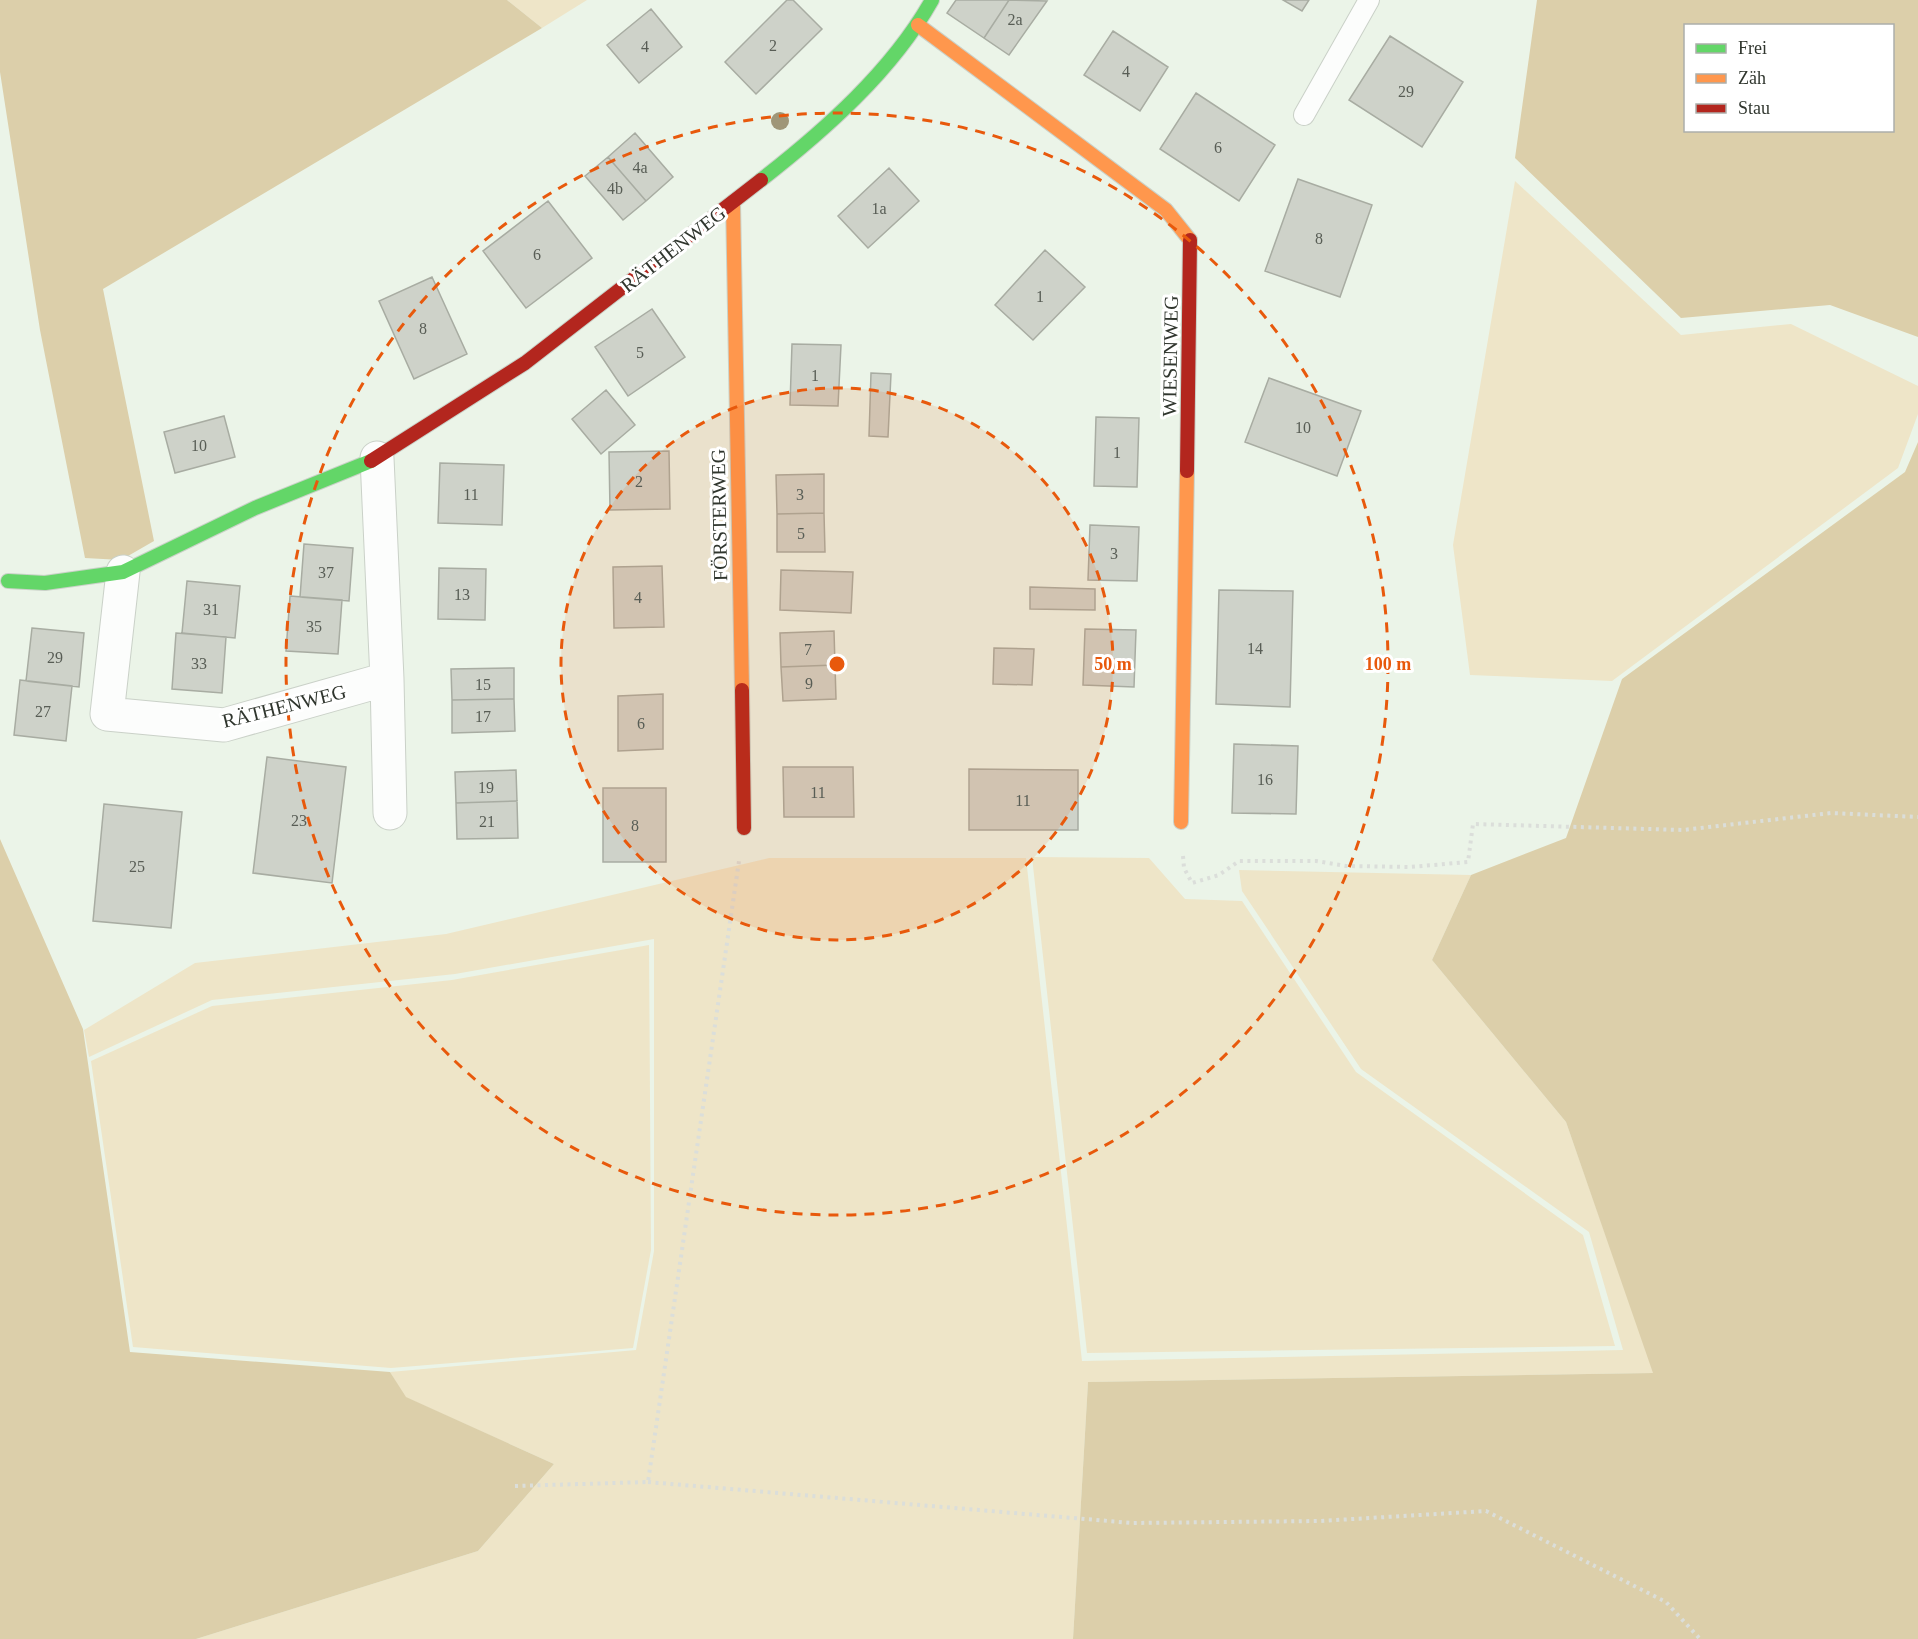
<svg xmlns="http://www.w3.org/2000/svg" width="1918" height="1639" viewBox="0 0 1918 1639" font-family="'Times New Roman',serif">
	<rect width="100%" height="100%" fill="#ebf4e8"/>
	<path fill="#eee5c8" d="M507 0H587L542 28Z
		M1515 181 1681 335 1791 324 1918 386V414L1898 468 1612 681 1470 675 1453 545Z
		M1032 857 1149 858 1185 899 1242 901 1356 1072 1583 1235 1615 1346 1087 1353Z
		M769 858H1026L1082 1361 1623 1350 1589 1232 1361 1069 1242 891 1239 870 1471 875 1432 960 1566 1122 1654 1373 1088 1382 1073 1639H196L478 1551 554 1464 405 1397 390 1372 636 1350 654 1251V939L455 974 212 1000 89 1057 84 1030 195 963 446 934Z
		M649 945 651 1250 633 1348 391 1368 133 1347 91 1061 212 1006 452 980Z"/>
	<path fill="#dccfaa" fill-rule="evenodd" d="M0 0H507L542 28 103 289 154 541 121 560 85 558 40 330 0 72Z
		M1537 0H1918V337L1830 305 1681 318 1515 158ZM1686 26H1892V130H1686Z
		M1918 442V1639H1073L1088 1382 1653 1373 1566 1122 1432 960 1471 875 1566 838 1622 679 1905 472Z
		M0 839 83 1029 130 1352 390 1372 406 1397 554 1464 478 1551 196 1639H0Z"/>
	<path fill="#ced2c9" stroke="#a8aca2" stroke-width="1.5" d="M787 0H793L822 29 756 94 725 62Z
		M956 0H1009L984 38 947 13Z
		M1009 0 1047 1 1009 55 984 38Z
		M1283 0H1309L1302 11Z
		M651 9 682 47 639 83 607 45Z
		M1113 31 1168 67 1140 111 1084 75Z
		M1390 36 1463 82 1422 147 1349 100Z
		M1196 93 1275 145 1239 201 1160 149Z
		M635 133 673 177 646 201 608 157Z
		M608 157 646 201 623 220 585 176Z
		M889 168 919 201 868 248 838 216Z
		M1298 179 1372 205 1340 297 1265 271Z
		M548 201 592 258 526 308 483 251Z
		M1045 250 1085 287 1033 340 995 305Z
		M432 277 467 354 414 379 379 301Z
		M652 309 685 357 628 396 595 347Z
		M792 344 841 345 838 406 790 405Z
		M871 373 891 374 888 437 869 436Z
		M1269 378 1361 411 1337 476 1245 442Z
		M606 390 635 425 601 454 572 419Z
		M224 416 235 457 175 473 164 432Z
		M1096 417 1139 418 1137 487 1094 486Z
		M669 451 670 509 610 510 609 452Z
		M440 463 504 465 502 525 438 523Z
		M824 474V513L777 514 776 475Z
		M824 513 825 552H777V514Z
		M1090 525 1139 527 1137 581 1088 580Z
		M304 544 353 548 349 601 300 597Z
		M662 566 664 627 614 628 613 567Z
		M439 568 486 569 485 620 438 619Z
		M781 570 853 572 851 613 780 610Z
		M187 581 240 586 235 638 182 633Z
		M1030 587 1095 589V610L1030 609Z
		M1219 590 1293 591 1290 707 1216 704Z
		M290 596 342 600 338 654 286 651Z
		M32 628 84 633 79 687 26 681Z
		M1085 629 1136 630 1134 687 1083 685Z
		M834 631 835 665 781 667 780 633Z
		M176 633 226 637 222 693 172 689Z
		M994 648 1034 649 1032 685 993 684Z
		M835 665 836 699 783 701 781 667Z
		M514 668V699L452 700 451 669Z
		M20 680 72 686 66 741 14 735Z
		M663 694V749L618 751V696Z
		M514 699 515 731 452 733V700Z
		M1234 744 1298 746 1296 814 1232 813Z
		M267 757 346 767 332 883 253 873Z
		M783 767H853L854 817H784Z
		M969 769 1078 770V830H969Z
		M516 770 517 801 456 803 455 772Z
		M603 788H666V862H603Z
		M517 801 518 838 457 839 456 803Z
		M104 804 182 812 171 928 93 921Z"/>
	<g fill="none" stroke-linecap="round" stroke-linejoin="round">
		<g stroke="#cad1c8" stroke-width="22">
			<path id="lane" d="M1304 115 1369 0"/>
		</g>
		<g stroke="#cad1c8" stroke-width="35">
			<path id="street" d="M377 458 387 679 390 813
				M123 572 107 714 224 725 387 679"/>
		</g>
		<g stroke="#cad1c8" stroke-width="16">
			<path id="fast" d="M761 180C825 130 892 71 932 0
				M8 581 45 583 123 572 255 508 371 461"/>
		</g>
		<g stroke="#cad1c8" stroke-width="16">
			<path id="slow" d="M918 25 1166 210 1190 240
				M733 202 742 690
				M1181 822 1187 471"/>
		</g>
		<g stroke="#cad1c8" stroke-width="16">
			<path id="jam" d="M371 461 525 363 761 180
				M1187 471 1190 240
				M742 690 744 828"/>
		</g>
		<path stroke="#dbdeda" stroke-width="4" stroke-dasharray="3 4.5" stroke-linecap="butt" d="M1183 856 1184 868 1192 883 1219 875 1239 861H1316L1346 866 1410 867 1468 862 1473 824 1683 830 1831 813 1918 817
			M648 1482 1132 1523 1320 1521 1486 1511 1666 1602 1700 1639
			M515 1486 648 1482 739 861"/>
		<use href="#lane" stroke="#fcfdfc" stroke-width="20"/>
		<use href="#street" stroke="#fcfdfc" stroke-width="33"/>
		<use href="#fast" stroke="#63d668" stroke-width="14"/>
		<use href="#slow" stroke="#ff974d" stroke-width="14"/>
		<use href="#jam" stroke="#b3261e" stroke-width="14"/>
	</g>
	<circle fill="#9f9678" cx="780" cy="121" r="9"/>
	<circle cx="837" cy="664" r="276" fill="#e8590c" fill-opacity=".12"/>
	<g fill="none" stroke="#e8590c" stroke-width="3" stroke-dasharray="10 8">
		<circle cx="837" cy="664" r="276"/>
		<circle cx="837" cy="664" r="551"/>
	</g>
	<g text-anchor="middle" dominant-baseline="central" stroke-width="6" stroke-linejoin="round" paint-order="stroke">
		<g font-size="16" fill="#585d55">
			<text x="1015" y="19">2a</text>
			<text x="773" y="45">2</text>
			<text x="645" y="46">4</text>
			<text x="1126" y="71">4</text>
			<text x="1406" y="91">29</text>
			<text x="1218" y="147">6</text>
			<text x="640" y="167">4a</text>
			<text x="615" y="188">4b</text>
			<text x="879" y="208">1a</text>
			<text x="1319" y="238">8</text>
			<text x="537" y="254">6</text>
			<text x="1040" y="296">1</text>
			<text x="423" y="328">8</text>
			<text x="640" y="352">5</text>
			<text x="815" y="375">1</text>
			<text x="1303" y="427">10</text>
			<text x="199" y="445">10</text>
			<text x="1117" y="452">1</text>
			<text x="639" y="481">2</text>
			<text x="471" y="494">11</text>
			<text x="800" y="494">3</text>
			<text x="801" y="533">5</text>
			<text x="1114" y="553">3</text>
			<text x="326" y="572">37</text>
			<text x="462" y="594">13</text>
			<text x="638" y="597">4</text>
			<text x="211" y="609">31</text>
			<text x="314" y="626">35</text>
			<text x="1255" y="648">14</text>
			<text x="808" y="649">7</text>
			<text x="55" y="657">29</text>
			<text x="199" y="663">33</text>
			<text x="809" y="683">9</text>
			<text x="483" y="684">15</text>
			<text x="43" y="711">27</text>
			<text x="483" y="716">17</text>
			<text x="641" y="723">6</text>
			<text x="1265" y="779">16</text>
			<text x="486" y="787">19</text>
			<text x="818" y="792">11</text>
			<text x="1023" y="800">11</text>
			<text x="299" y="820">23</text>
			<text x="487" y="821">21</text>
			<text x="635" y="825">8</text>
			<text x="137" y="866">25</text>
		</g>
		<g font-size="20" fill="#30362e" stroke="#fff">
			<text transform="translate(673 249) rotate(-38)">RÄTHENWEG</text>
			<text transform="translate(1170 356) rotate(-89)">WIESENWEG</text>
			<text transform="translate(719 515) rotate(-91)">FÖRSTERWEG</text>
			<text transform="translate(284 706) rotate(-14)">RÄTHENWEG</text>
		</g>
	</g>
	<circle cx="837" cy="664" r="9" fill="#e8590c" stroke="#fff" stroke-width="3"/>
	<g font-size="18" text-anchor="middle" font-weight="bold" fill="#e8590c" stroke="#fff" stroke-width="6" stroke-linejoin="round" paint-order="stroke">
		<text x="1113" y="670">50 m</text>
		<text x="1388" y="670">100 m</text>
	</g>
	<rect x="1684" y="24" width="210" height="108" fill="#ffffff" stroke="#acafab" stroke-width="1.5"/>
	<rect x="1696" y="44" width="30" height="9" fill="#63d668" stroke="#acafab" stroke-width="1.5"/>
	<text x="1738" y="54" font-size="18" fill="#30362e">Frei</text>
	<rect x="1696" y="74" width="30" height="9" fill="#ff974d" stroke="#acafab" stroke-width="1.5"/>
	<text x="1738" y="84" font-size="18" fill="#30362e">Zäh</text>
	<rect x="1696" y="104" width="30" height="9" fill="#b3261e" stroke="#acafab" stroke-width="1.5"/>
	<text x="1738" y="114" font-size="18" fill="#30362e">Stau</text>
</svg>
